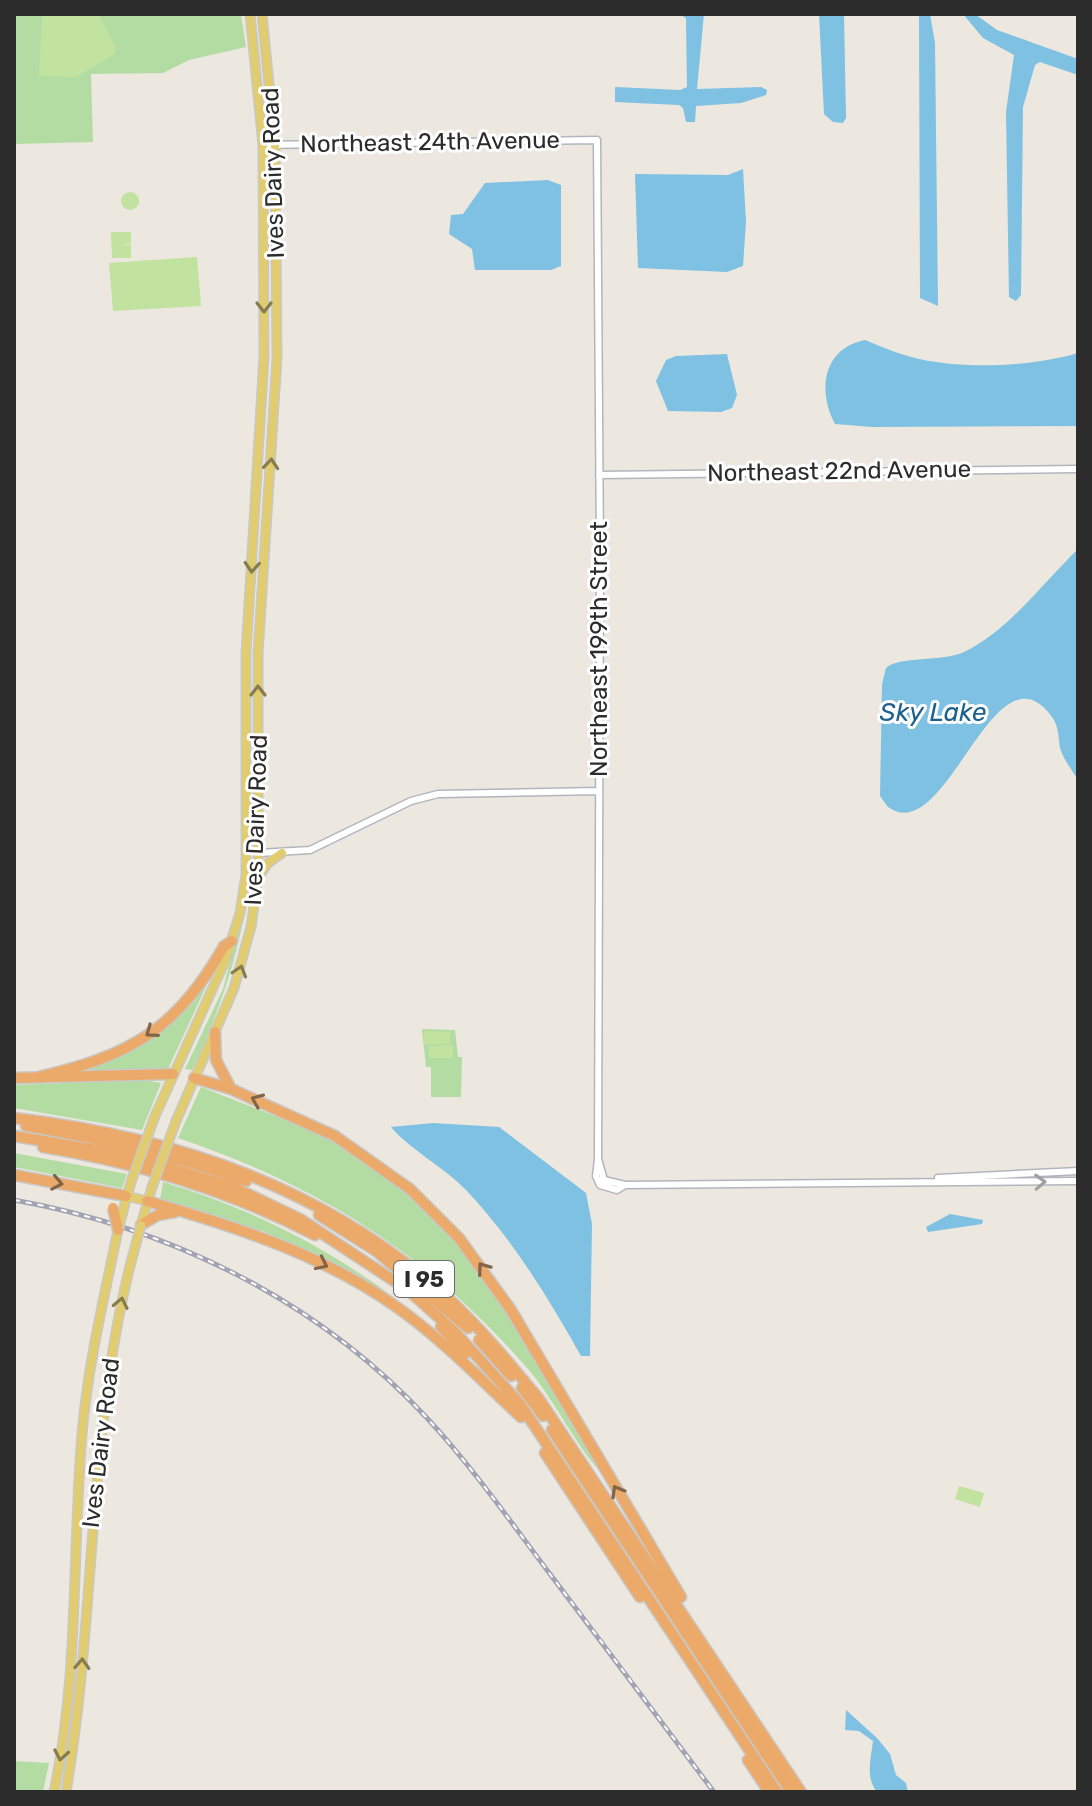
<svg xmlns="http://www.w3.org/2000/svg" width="1092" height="1806" viewBox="0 0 1092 1806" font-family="Rubik,sans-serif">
	<rect width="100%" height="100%" fill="#ece7df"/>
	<path fill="#b2dca2" d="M14 14H241L246 47 189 60 163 73 91 74 93 142 14 144Z
		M250 881C241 948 221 1009 192 1070L185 1069 223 989Z
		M210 978 168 1069 78 1073 139 1046 182 1014Z
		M422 1029 455 1030 458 1057H462L461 1097H431V1067H426Z
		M145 1080 161 1083 142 1130 14 1108V1085Z
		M201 1087 334 1139 397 1181 477 1263 606 1477C582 1457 554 1399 529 1370 429 1255 322 1187 178 1138Z
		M14 1153 127 1174 122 1188 14 1167Z
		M163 1182C261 1211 348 1258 428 1324L425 1326 366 1283 317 1256 265 1232 160 1199Z
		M14 1761 49 1763 43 1792H14Z"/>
	<path fill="#c2e29f" d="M80 14H99L116 49 115 54 76 77 39 76 42 15Z
		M121 201a9 9 0 1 1 18 0a9 9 0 1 1-18 0Z
		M111 232H131V244L120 245H131V258H112Z
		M197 257 201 306 113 311 109 263Z
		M424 1031 450 1032V1044H424Z
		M453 1045V1058H429V1046Z
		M959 1486 984 1493 980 1507 955 1499Z"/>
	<path fill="#7fc1e2" d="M679 14H704L697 89 761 87 767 90 766 95 741 103 696 106 695 122H686L683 108 679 105 615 102V87L680 90 687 87 686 18Z
		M819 14H844L846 118 843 123 833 122 824 114Z
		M919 14H930L935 43 938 306 920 298Z
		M963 14H975L997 30 1078 59V75L1040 62 1035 65 1023 107 1021 295 1016 301 1009 297 1006 112 1014 55 983 38Z
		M743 169 746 222 743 266 727 272 638 268 635 174 728 175Z
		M548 180 561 185V266L551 270H475L472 249 449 234 451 215 463 214 485 183Z
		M865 340C880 346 896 353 911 357 959 370 1031 367 1078 353V426L873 427 835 424C817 391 823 348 865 340Z
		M727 354 737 395 732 408 721 412 668 411 656 381 666 360 676 356Z
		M1078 549V780C1072 770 1063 759 1060 748 1058 735 1059 724 1049 713 992 644 946 849 888 807L880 796 882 684 886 668C898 656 943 662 964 652 1008 631 1043 583 1078 549Z
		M433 1123 499 1127 586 1193 592 1224 590 1356H581C548 1297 513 1240 466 1190 445 1168 408 1148 391 1127Z
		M950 1214 983 1220 982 1224 928 1232 926 1227Z
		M846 1710 877 1738 890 1754 896 1775 906 1783 908 1792H877C865 1777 871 1758 873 1741L859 1731 845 1730Z"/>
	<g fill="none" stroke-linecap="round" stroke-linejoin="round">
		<g stroke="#b3b5be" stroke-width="9">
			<path id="minor" d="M263 145 597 140 600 551 598 1159 604 1180 625 1185 1078 1181
				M599 475 1078 469
				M259 853 310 850 411 801 438 794 598 791
				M598 1159 596 1176 600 1185 617 1190 625 1185
				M938 1178 1078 1171"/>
		</g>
		<g stroke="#c8c8c8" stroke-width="11">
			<path id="major" d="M259 876 268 863 282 853
				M155 1116 225 961 240 913 246 875V653L264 357 263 145 250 14
				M176 1121 234 988 251 927 258 876V653L277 358 275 145 262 14
				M126 1196 147 1201
				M123 1211 131 1182
				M141 1225 152 1187
				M54 1792C79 1675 72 1553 82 1434 88 1364 104 1298 118 1230
				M66 1792C96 1617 87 1440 130 1266"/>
		</g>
		<g stroke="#c8c8c8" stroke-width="13">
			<path id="highway" d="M215 1032 216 1060 231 1089
				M38 1077C129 1056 177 1030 224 946L232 941
				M14 1078 173 1074
				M194 1078 231 1089 335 1136 410 1189 459 1238 511 1310 681 1597
				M14 1118C176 1137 327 1188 450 1300 482 1330 511 1365 539 1399L801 1792
				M26 1126C102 1139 174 1155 246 1181
				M14 1136 131 1156 233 1187 300 1219 408 1290 455 1332 520 1404 777 1792
				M43 1147C139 1163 229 1190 315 1235
				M14 1175 126 1196
				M147 1201C234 1226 324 1255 398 1308 443 1340 481 1380 521 1417
				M319 1215 376 1251 468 1328
				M141 1225 158 1215 175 1212
				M441 1327 466 1353
				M479 1340 511 1376
				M522 1388 543 1416
				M552 1430 791 1792
				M545 1453 640 1597
				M748 1760 769 1792"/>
		</g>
		<use href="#minor" stroke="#fff" stroke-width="6"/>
		<use href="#major" stroke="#e1cd6f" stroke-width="8"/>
		<use href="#highway" stroke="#ecaa6a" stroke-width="10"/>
		<g stroke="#a3a4b3" stroke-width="5">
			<path id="rail" d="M14 1200C170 1228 317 1300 426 1417 471 1465 510 1521 550 1574 605 1646 659 1719 714 1792"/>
		</g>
		<use href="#rail" stroke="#fff" stroke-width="2" stroke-dasharray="6" stroke-linecap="butt"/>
		<g stroke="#c8c8c8" stroke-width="11" stroke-linecap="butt">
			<path id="major-bridge" d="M131 1182 155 1116
				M152 1187 176 1121
				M118 1230 123 1211
				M130 1266 141 1225"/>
		</g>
		<g stroke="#c8c8c8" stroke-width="13" stroke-linecap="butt">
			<path id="highway-bridge" d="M113 1208 118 1230"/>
		</g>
		<use href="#major-bridge" stroke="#e1cd6f" stroke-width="8"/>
		<use href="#highway-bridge" stroke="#ecaa6a" stroke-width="10"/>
	</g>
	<defs><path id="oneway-chevron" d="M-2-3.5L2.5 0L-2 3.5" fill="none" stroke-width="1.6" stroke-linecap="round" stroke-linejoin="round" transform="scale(2)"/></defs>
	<g stroke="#867c4e">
		<use href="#oneway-chevron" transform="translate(264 307) rotate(90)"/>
		<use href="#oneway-chevron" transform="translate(271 464) rotate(-85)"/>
		<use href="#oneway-chevron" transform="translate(252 567) rotate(94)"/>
		<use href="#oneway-chevron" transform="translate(258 691) rotate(-90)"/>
		<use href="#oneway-chevron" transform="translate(240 971) rotate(-73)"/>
		<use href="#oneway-chevron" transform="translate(121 1303) rotate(-78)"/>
		<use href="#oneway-chevron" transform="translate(82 1664) rotate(-87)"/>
		<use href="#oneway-chevron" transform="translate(61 1755) rotate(100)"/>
	</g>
	<g stroke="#826548">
		<use href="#oneway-chevron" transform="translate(151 1032) rotate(144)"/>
		<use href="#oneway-chevron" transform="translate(257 1100) rotate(-157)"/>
		<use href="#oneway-chevron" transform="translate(57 1183) rotate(11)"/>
		<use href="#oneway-chevron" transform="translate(322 1264) rotate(26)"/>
		<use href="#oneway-chevron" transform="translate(483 1268) rotate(-126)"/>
		<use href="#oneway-chevron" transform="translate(617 1491) rotate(-120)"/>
	</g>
	<use stroke="#a0a0a0" href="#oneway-chevron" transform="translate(1040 1182) rotate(-2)"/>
	<g text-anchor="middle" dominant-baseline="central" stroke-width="6" stroke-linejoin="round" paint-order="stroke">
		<rect fill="#fff" stroke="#6b6b6b" stroke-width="2" x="394" y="1261" width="60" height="36" rx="6"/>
		<g font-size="22" font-weight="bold" fill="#2c2c2c">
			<text x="424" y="1279">I 95</text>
		</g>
		<g font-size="24" fill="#2c2c2c" stroke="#fff">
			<text transform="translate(430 142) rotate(-1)">Northeast 24th Avenue</text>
			<text transform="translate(273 173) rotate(-92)">Ives Dairy Road</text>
			<text transform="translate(839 471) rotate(-1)">Northeast 22nd Avenue</text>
			<text transform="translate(599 649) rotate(-90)">Northeast 199th Street</text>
			<text transform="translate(256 820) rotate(-88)">Ives Dairy Road</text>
			<text transform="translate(101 1443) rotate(-83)">Ives Dairy Road</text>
		</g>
		<g font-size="26" font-style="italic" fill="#1d608e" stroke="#fff">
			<text x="933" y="712">Sky Lake</text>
		</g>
	</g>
	<rect width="1092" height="1806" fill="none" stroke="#2c2c2c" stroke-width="32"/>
</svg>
